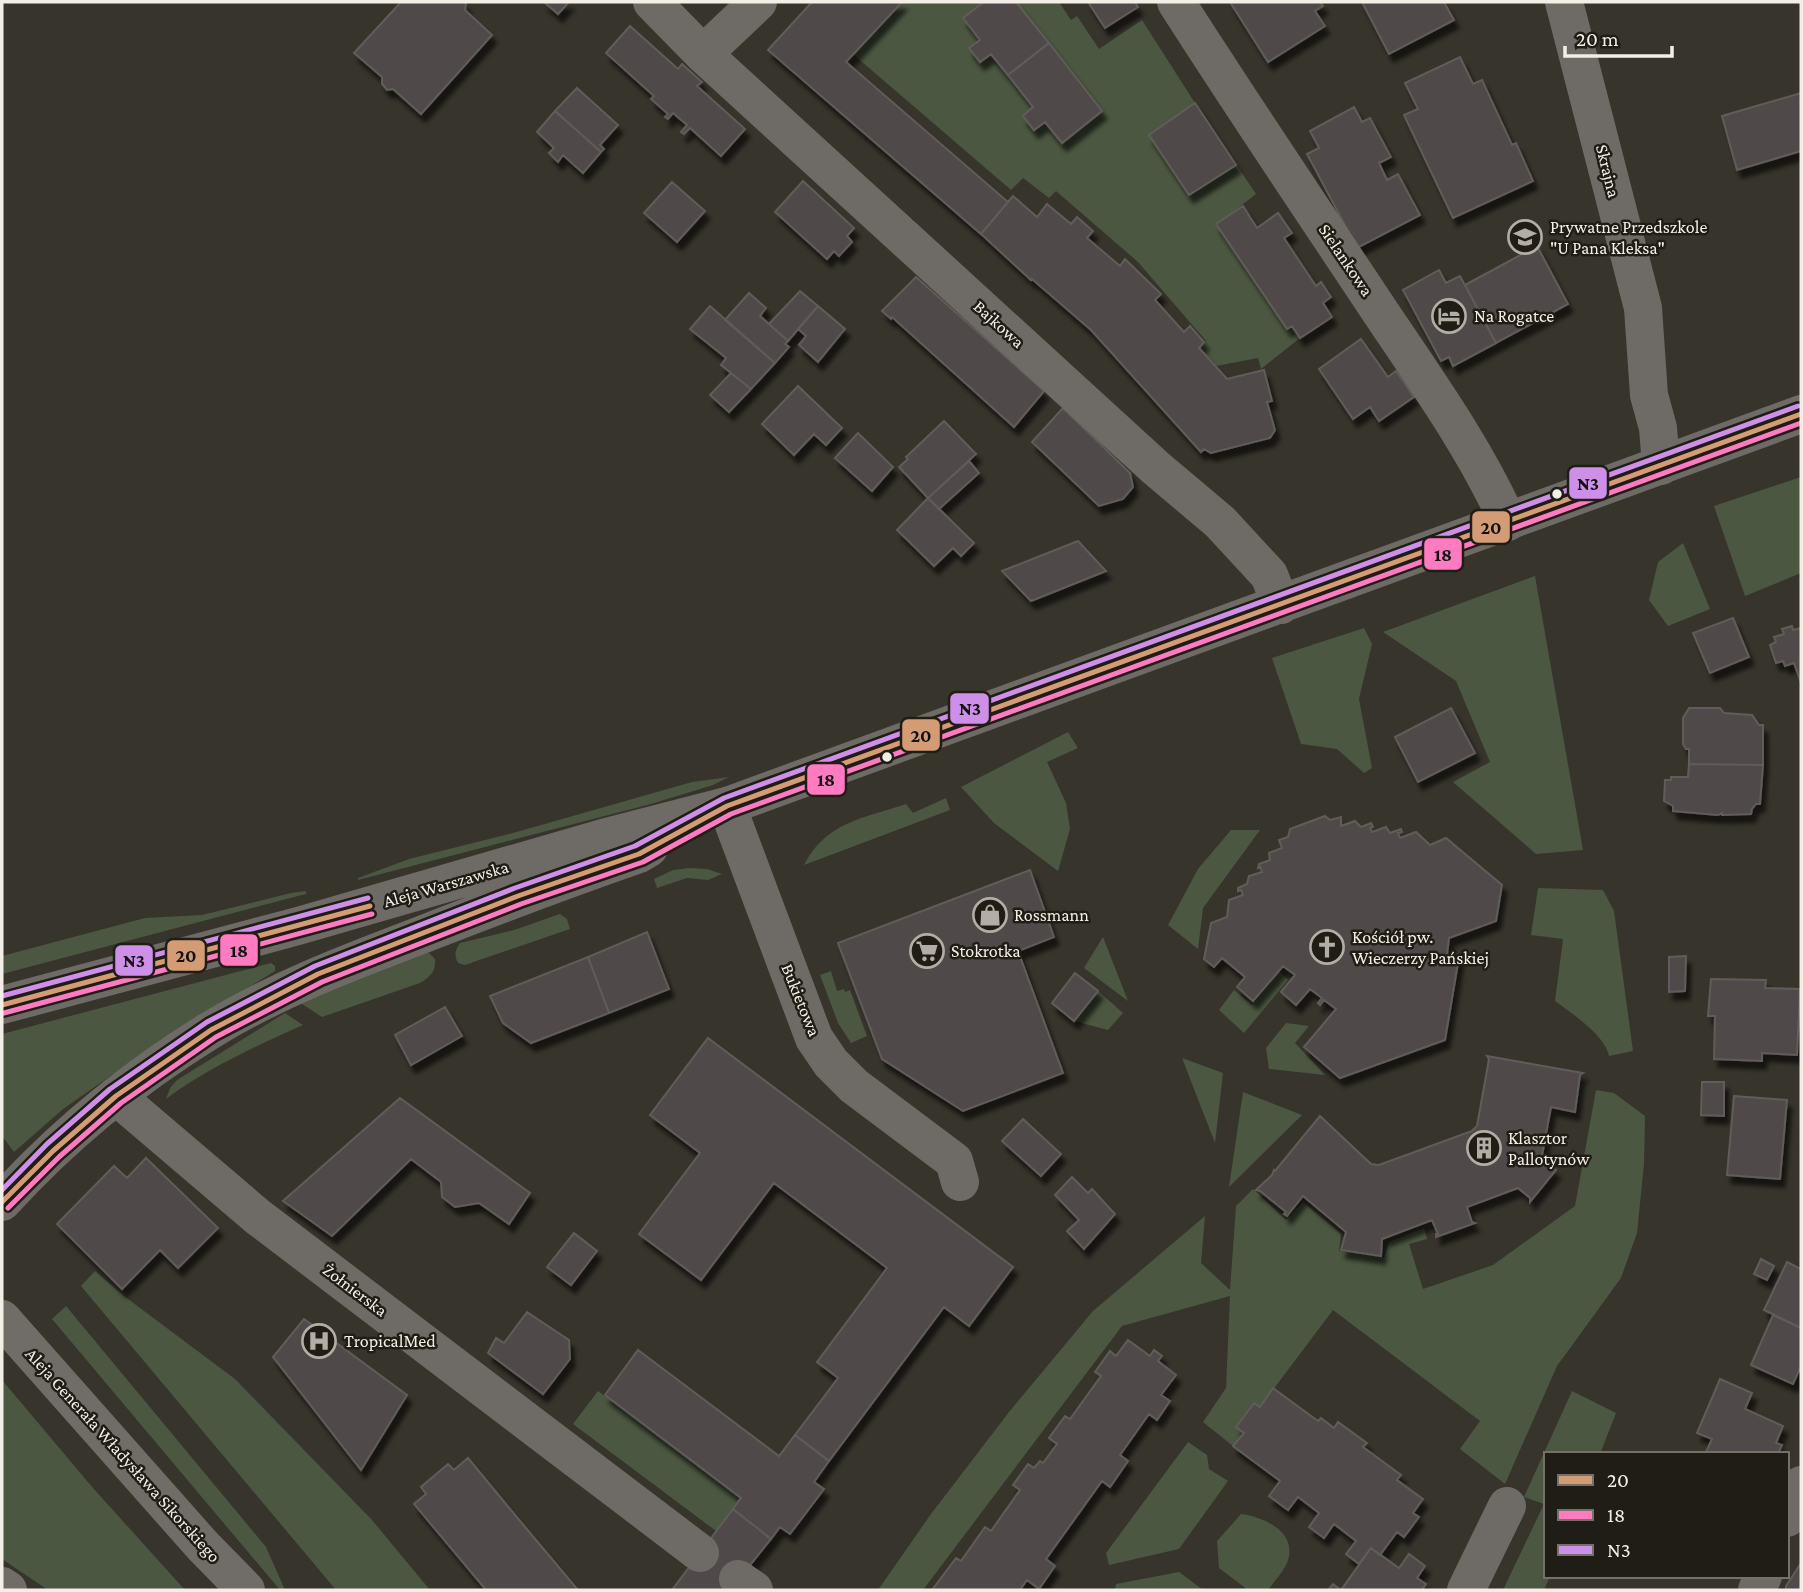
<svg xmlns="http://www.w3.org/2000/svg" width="1803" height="1592" viewBox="0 0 1803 1592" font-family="'Crimson Pro',serif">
	<defs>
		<filter id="shadow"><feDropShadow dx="4.5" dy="8" stdDeviation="2" flood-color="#0009"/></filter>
	</defs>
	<rect width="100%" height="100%" fill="#37342c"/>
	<path fill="#4b5740" d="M897 2H1059L1071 20 1077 16 1099 49 1142 20 1195 103 1256 194 1216 225 1287 328 1292 326 1300 338 1261 369 1258 358 1216 366 1199 347 1206 341 1138 262 1056 191 1049 198 1023 178 1011 190 847 49Z
		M1801 477V573L1745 596 1714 506Z
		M1683 543 1710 609 1668 626 1649 600 1658 562Z
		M1535 576 1583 850 1536 854 1453 782 1490 762 1456 681 1383 632Z
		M1364 628 1372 644 1359 699 1372 768 1364 773 1337 749 1301 744 1272 658Z
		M1068 732 1078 748 1047 762 1066 803 1070 829 1058 871 994 823 961 787Z
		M729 777 713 785 651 804 358 880V878L409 859 513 833 692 782Z
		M946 798 950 810 804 865C826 822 864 818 906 804L913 813Z
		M1231 830H1260L1203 908 1198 949 1168 925 1198 869Z
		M690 868 707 869 722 874 708 880 687 878 657 888 654 879 673 870Z
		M1538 888 1603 890 1614 911 1633 1051 1609 1056C1605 1035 1571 1013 1555 1001L1563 939 1531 935Z
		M306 891V894L298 896 2 974V956L145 918 202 915 291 893Z
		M560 914 567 919 570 929 465 965 458 963C454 955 455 950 460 943L514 930Z
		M1103 937 1128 1001 1084 968Z
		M427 951 435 959C436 972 431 976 420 983L322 1017 299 1002Z
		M271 963 275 966V971L148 1050 63 1109 14 1152 2 1136V1034Z
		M831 971 837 991 844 989 845 992 850 990 867 1036 851 1043 838 1023 820 975Z
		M1279 971 1288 980 1244 1033 1219 1010 1234 990 1252 1005Z
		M1098 991 1123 1013 1108 1030 1074 1021Z
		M285 1013 303 1025C256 1046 208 1068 166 1099L170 1088 177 1080Z
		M1286 1023 1309 1026 1295 1043 1325 1075 1269 1069 1266 1048Z
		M1182 1058 1223 1073 1215 1143Z
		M1596 1090 1614 1093 1645 1116 1644 1164 1637 1233 1621 1278 1557 1366 1505 1484 1460 1449 1480 1421 1333 1310 1260 1407 1253 1403 1236 1426 1244 1433 1233 1446 1203 1422 1226 1388 1230 1296 1122 1326 923 1590H878L931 1514 1009 1412 1093 1311 1205 1216 1201 1263 1230 1290 1236 1206 1253 1189 1286 1220 1303 1202 1341 1234 1339 1251 1384 1258 1389 1242 1424 1228 1427 1239 1409 1244 1423 1289 1493 1265 1575 1206Z
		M1243 1092 1302 1115 1229 1187Z
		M95 1271 124 1296 235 1379 372 1520 430 1590H336L81 1286Z
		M66 1306 266 1547 285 1590H280L52 1319Z
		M2 1380 93 1488 185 1590H48L2 1559Z
		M598 1391 741 1498 716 1531 573 1424Z
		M1572 1391 1616 1413 1600 1454H1546V1576H1550L1544 1590H1503L1544 1504 1524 1497Z
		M1188 1442 1207 1455 1209 1469 1228 1481 1179 1549 1109 1565 1106 1553Z
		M1241 1514C1264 1517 1299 1532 1287 1563 1283 1572 1274 1582 1268 1590H1248L1219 1568 1217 1541Z
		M1179 1572 1203 1590H1115L1116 1584Z"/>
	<path fill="#504a4a" stroke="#605c5a" stroke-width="2" filter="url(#shadow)" d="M401 2H463L466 4 465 10 492 35 421 114 393 89 387 90 382 84V77L354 53Z
		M544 2H569L558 14Z
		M812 2H902L846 62 1008 202 981 234 768 50Z
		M984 2H1016L1049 43 1008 75 991 54 980 62 969 48 980 40 963 18Z
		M1088 2H1135L1138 7 1105 28Z
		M1230 2H1320L1323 6 1315 11 1325 26 1268 62Z
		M1362 2H1444L1454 20 1389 54Z
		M630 26 678 69 682 64 702 82 697 86 745 129 721 156 690 128 684 134 681 132 687 125 673 113 668 119 665 117 668 114 651 99 654 96 606 53Z
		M1049 43 1102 111 1062 143 1045 122 1034 130 1023 116 1033 107 1008 75Z
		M1460 57 1473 84 1482 80 1512 145 1516 143 1533 181 1453 218 1404 115 1418 109 1405 83Z
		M577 88 618 125 600 145 604 149 601 152 555 111Z
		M1801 93V151L1737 170 1722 116Z
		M1195 103 1236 165 1189 195 1149 135Z
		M1354 107 1362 122 1370 118 1391 157 1379 163 1387 180 1398 174 1420 215 1357 248 1307 154 1319 148 1310 131Z
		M555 111 601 152 583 173 563 155 558 162 549 153 554 148 537 132Z
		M803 181 854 228 847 236 852 242 839 256 834 251 827 259 775 212Z
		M672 182 705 211 677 242 644 213Z
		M1013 196 1037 217 1047 204 1071 224 1077 217 1093 231 1087 238 1120 266 1125 259 1161 294 1155 300 1184 332 1190 326 1204 342 1199 348 1227 379 1264 370 1272 401 1267 402 1275 430 1270 438 1211 453 1204 449 1201 452 1091 330 1032 279 1031 280 981 234Z
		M1243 206 1257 228 1278 213 1292 233 1284 238 1316 286 1321 282 1331 297 1323 303 1332 317 1300 338 1292 326 1287 329 1216 224Z
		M1537 246 1568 304 1496 343 1465 285Z
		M1439 270 1446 283 1460 276 1496 343 1453 366 1449 357 1441 361 1403 290Z
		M916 277 1044 391 1014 427 892 317 891 319 882 311Z
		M800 291 818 306 788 341 769 324Z
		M749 293 766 308 760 316 788 341 785 344 789 347 775 363 725 320Z
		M710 306 775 363 751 389 721 365 726 358 690 329Z
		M818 306 845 329 818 362 799 345 806 336 798 329Z
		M1361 339 1388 377 1396 371 1414 397 1379 421 1370 407 1353 419 1319 369Z
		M731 373 751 389 729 412 710 395Z
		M798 386 842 428 826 445 814 434 794 455 762 424Z
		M1063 408 1130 473 1133 487 1123 499 1099 506 1032 442Z
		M944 421 976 454 928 498 899 467 908 459 906 457Z
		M858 433 893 467 872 491 835 458Z
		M969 461 979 473 939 509 928 498Z
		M928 498 974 543 961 556 953 548 934 566 897 530Z
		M1078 541 1106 571 1031 601 1002 571Z
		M1733 618 1749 657 1710 673 1693 633Z
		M1792 626 1793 630 1801 628V683L1794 663 1785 666 1783 661 1776 663 1770 645 1776 642 1774 637 1784 634 1782 629Z
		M1451 708 1475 753 1418 782 1395 737Z
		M1689 708H1720L1724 713 1752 715 1759 725H1763V765L1689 764V749H1686L1683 744V718Z
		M1689 764 1763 765 1760 804H1756L1752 809 1751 814 1722 815V813L1718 815 1673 811V806L1664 801 1665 780H1671V777H1688Z
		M1325 816 1330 820 1341 817V826L1355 821 1361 827 1371 823 1373 827 1370 828 1372 832 1386 827 1390 833 1401 829 1402 832 1398 833 1400 838 1416 832 1430 845 1446 838 1502 885 1496 921 1449 938 1447 955 1459 957 1445 1040 1340 1078 1304 1047 1336 1009 1324 1000 1320 1005 1318 1003 1322 998 1310 989 1296 1005 1281 992 1295 975 1283 966 1253 1001 1237 987 1245 977 1222 958 1214 967 1204 959 1211 923 1227 917 1229 900 1243 895 1241 890 1238 891V888L1247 884 1249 876 1262 872 1260 867 1258 868 1259 864 1270 860 1269 853 1282 848 1279 840 1288 837 1290 829Z
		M1030 870 1054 937 1018 951 1063 1073 963 1111 882 1059 838 943Z
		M647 932 669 989 609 1013 588 957Z
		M1686 956 1685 991 1669 992V957Z
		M588 957 609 1013 531 1043 503 1023 490 996Z
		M1075 973 1098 991 1074 1021 1052 1003Z
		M1711 979 1766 980 1765 988 1800 989 1797 1055 1762 1053V1061L1714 1059 1715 1016H1708Z
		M445 1007 462 1036 411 1065 395 1035Z
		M708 1038 1013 1267 969 1326 944 1307 829 1461 795 1435 838 1378 817 1362 887 1268 774 1183 701 1280 639 1234 700 1153 650 1115Z
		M1487 1056 1583 1073 1580 1075 1575 1112 1551 1107 1541 1161 1556 1170 1530 1202V1198L1518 1188 1467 1207 1472 1222 1475 1223 1436 1237V1234H1438L1432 1220 1382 1239 1381 1256 1341 1250 1346 1232 1303 1196 1287 1216 1284 1214 1286 1212 1260 1191 1256 1190 1272 1175 1274 1170 1275 1171 1320 1116 1371 1164 1379 1165 1472 1131 1477 1126 1489 1059Z
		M1702 1082H1724V1116L1701 1115Z
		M1734 1096 1787 1100 1780 1179 1727 1175Z
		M400 1098 530 1193 509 1224 479 1203 455 1207 442 1197 441 1182 411 1159 332 1236 283 1201Z
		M1023 1119 1061 1154 1041 1176 1002 1141Z
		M146 1158 218 1228 178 1268 160 1250 122 1289 57 1224 114 1166 127 1178Z
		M1072 1177 1088 1193 1092 1189 1115 1214 1084 1249 1067 1231 1079 1220 1055 1195Z
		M574 1233 597 1251 571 1285 547 1267Z
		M1761 1259 1774 1266 1767 1280 1754 1274Z
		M1787 1262 1801 1269V1328L1764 1310Z
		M527 1312 569 1340 570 1359 543 1394 488 1353 496 1338 504 1343Z
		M1773 1315 1801 1328V1366L1793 1384 1751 1365Z
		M304 1319 407 1395 361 1470 273 1357Z
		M1128 1340 1150 1356 1154 1350 1162 1356 1158 1361 1176 1375 1161 1395 1170 1401 1157 1420 1149 1414 1120 1455 1128 1461 1110 1487 1102 1481 1046 1559 1055 1566 1039 1589 1027 1580 1020 1590H932L956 1558 961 1561 985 1527 991 1531 1020 1490 1013 1485 1028 1464 1034 1468 1040 1461 1043 1463 1057 1444 1049 1438 1065 1416 1070 1419 1101 1376 1095 1372 1110 1351 1116 1356Z
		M638 1350 779 1456 795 1435 829 1461 814 1482 824 1489 790 1534 780 1527 771 1539 733 1509 741 1498 605 1395Z
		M1720 1379 1752 1393 1745 1409 1783 1426 1776 1443 1782 1445 1778 1454H1705L1712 1439 1697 1433Z
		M1273 1388 1318 1421 1321 1418 1334 1428 1338 1422 1367 1443 1363 1447 1401 1475 1397 1480 1423 1499 1413 1513 1419 1517 1404 1537 1397 1532 1380 1555 1371 1548 1359 1564 1346 1554 1356 1541 1334 1524 1324 1538 1309 1527 1319 1513 1298 1497 1288 1510 1269 1496 1280 1481 1233 1446 1244 1433 1236 1427 1254 1403 1260 1407Z
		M468 1458 510 1509 578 1590H486L414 1504 426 1494 421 1487 448 1464 454 1470Z
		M733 1509 771 1539 730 1590H672Z
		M1371 1548 1399 1568 1409 1554 1425 1566 1417 1578 1426 1584 1422 1590H1328L1333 1584 1341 1590Z
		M1801 1563V1590H1786V1586Z"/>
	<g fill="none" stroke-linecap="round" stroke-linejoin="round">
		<path stroke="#6e6b66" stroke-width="38" d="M652 2 703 54
			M758 2 703 54 1156 468 1220 522 1269 575 1281 605
			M1176 2C1243 107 1312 209 1381 313 1426 380 1475 448 1508 522
			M1564 2 1643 308 1649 395 1658 428 1661 466
			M727 806 814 1038 831 1063 854 1086 954 1161 960 1182
			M116 1096 258 1217 700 1553
			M1787 1518 1801 1485
			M738 1579 754 1590
			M1466 1590 1507 1506
			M1757 1590 1763 1576"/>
		<path stroke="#6e6b66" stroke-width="38" d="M2 1005 298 926 603 838 727 806 1801 414
			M2 1202C62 1136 133 1078 209 1031 274 991 345 964 416 937 490 908 564 880 639 854L649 848"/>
		<path stroke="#706c67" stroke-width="38" d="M2 1319 202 1545 246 1590
			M2 1586 8 1590"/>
		<g stroke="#201d16" stroke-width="10">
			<path id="bus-1" d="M2 1005 370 906
				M2 1202 53 1151 116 1096 211 1030 318 974 518 896 639 854 727 806 1801 414"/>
		</g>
		<g stroke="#201d16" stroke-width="10">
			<path id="bus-2" d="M4 1013 372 914
				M8 1208 59 1157 121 1103 216 1037 322 982 521 904 643 862 731 814 1801 423"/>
		</g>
		<g stroke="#201d16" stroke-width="10">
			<path id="bus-3" d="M2 996 368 898
				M2 1190 47 1144 110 1089 207 1022 315 966 515 888 635 846 724 798 1798 406"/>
		</g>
		<use href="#bus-1" stroke="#d39c74" stroke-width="5"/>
		<use href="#bus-2" stroke="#fe7ac1" stroke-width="5"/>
		<use href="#bus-3" stroke="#ce8fe9" stroke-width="5"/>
	</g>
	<defs>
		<g id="school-ring" transform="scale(1.75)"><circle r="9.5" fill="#201d16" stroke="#b2aea5" stroke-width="1.5"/><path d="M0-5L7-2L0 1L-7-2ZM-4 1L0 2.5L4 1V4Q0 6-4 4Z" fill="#b2aea5"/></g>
		<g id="hotel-ring" transform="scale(1.75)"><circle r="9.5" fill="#201d16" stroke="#b2aea5" stroke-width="1.5"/><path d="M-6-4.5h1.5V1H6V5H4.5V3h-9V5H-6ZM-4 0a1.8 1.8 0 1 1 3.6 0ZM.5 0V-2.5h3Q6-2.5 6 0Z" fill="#b2aea5"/></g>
		<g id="shop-ring" transform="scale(1.75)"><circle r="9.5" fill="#201d16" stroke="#b2aea5" stroke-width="1.5"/><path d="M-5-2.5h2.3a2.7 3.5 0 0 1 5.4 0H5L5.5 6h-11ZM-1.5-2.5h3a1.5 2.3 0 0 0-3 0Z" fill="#b2aea5"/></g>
		<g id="church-ring" transform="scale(1.75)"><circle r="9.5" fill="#201d16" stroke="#b2aea5" stroke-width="1.5"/><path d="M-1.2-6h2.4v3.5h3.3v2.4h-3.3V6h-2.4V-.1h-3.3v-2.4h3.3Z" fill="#b2aea5"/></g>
		<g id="supermarket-ring" transform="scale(1.75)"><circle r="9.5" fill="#201d16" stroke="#b2aea5" stroke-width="1.5"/><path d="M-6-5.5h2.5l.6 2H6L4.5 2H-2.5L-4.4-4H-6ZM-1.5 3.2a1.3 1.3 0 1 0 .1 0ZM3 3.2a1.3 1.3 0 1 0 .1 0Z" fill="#b2aea5"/></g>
		<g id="building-ring" transform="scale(1.75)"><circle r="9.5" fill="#201d16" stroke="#b2aea5" stroke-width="1.5"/><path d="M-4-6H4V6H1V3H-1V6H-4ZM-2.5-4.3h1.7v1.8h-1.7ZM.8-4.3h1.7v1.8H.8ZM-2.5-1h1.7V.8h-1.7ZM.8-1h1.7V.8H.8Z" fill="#b2aea5"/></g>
		<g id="hospital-ring" transform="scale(1.75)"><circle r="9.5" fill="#201d16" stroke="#b2aea5" stroke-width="1.5"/><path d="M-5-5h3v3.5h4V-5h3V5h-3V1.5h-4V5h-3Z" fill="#b2aea5"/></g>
	</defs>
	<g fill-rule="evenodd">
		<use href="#school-ring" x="1525" y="237"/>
		<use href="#hotel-ring" x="1449" y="316"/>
		<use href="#shop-ring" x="990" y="915"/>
		<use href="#church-ring" x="1327" y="947"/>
		<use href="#supermarket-ring" x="927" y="951"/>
		<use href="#building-ring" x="1484" y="1148"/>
		<use href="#hospital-ring" x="319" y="1341"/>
	</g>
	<g fill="#f4efe6" stroke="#201d16" stroke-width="2.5">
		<circle cx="1557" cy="494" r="6"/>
		<circle cx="887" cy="757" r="6"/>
	</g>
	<g text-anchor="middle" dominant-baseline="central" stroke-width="5" stroke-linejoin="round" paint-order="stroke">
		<g font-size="18" fill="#f4efe6" stroke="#201d16">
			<text transform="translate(1608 171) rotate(76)">Skrajna</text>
			<text transform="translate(1346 260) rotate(56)">Sielankowa</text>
			<text transform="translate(999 324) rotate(42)">Bajkowa</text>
			<text transform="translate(446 884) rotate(-16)">Aleja Warszawska</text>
			<text transform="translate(801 1000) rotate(68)">Bukietowa</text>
			<text transform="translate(355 1290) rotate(37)">Żołnierska</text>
			<text transform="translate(123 1455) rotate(48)">Aleja Generała Władysława Sikorskiego</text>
		</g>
		<g font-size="18" fill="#f4efe6" stroke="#201d16" text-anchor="start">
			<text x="1550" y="227">Prywatne Przedszkole<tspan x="1550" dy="21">"U Pana Kleksa"</tspan></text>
			<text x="1474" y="316">Na Rogatce</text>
			<text x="1014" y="915">Rossmann</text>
			<text x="1352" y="937">Kościół pw.<tspan x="1352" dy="21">Wieczerzy Pańskiej</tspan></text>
			<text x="951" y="951">Stokrotka</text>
			<text x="1508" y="1138">Klasztor<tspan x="1508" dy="21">Pallotynów</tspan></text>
			<text x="344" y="1341">TropicalMed</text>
		</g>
	</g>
	<g stroke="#201d16" stroke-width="2.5">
		<rect x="1568" y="466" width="40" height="34" rx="7" fill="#ce8fe9"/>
		<rect x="1471" y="510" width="40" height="34" rx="7" fill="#d39c74"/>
		<rect x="1423" y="537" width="40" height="34" rx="7" fill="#fe7ac1"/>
		<rect x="949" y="692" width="41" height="33" rx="7" fill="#ce8fe9"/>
		<rect x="901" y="718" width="40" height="34" rx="7" fill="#d39c74"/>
		<rect x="806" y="763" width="40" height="33" rx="7" fill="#fe7ac1"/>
		<rect x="219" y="933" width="40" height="34" rx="7" fill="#fe7ac1"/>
		<rect x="166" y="939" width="40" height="33" rx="7" fill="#d39c74"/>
		<rect x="114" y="944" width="40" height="33" rx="7" fill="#ce8fe9"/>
	</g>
	<g font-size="19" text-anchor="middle" font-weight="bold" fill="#111">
		<text x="1588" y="490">N3</text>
		<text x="1491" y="534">20</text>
		<text x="1443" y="561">18</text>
		<text x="970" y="715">N3</text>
		<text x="921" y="742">20</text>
		<text x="826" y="786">18</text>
		<text x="239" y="957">18</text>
		<text x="186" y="962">20</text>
		<text x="134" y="967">N3</text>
	</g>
	<rect width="1803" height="1592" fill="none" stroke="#f4efe6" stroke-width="7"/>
	<rect x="1544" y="1452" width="245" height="126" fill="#201d16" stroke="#757169" stroke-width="2"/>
	<rect x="1558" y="1475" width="35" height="10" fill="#d39c74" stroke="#757169" stroke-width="2"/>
	<text x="1607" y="1487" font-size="21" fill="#f4efe6">20</text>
	<rect x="1558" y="1510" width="35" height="10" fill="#fe7ac1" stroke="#757169" stroke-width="2"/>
	<text x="1607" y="1522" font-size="21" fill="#f4efe6">18</text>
	<rect x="1558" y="1545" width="35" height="10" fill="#ce8fe9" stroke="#757169" stroke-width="2"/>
	<text x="1607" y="1557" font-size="21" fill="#f4efe6">N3</text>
	<path d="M1565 46v10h107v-10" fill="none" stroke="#f4efe6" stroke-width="3.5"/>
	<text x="1576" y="46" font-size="21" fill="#f4efe6" stroke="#201d16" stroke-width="5" paint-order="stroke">20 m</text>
</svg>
